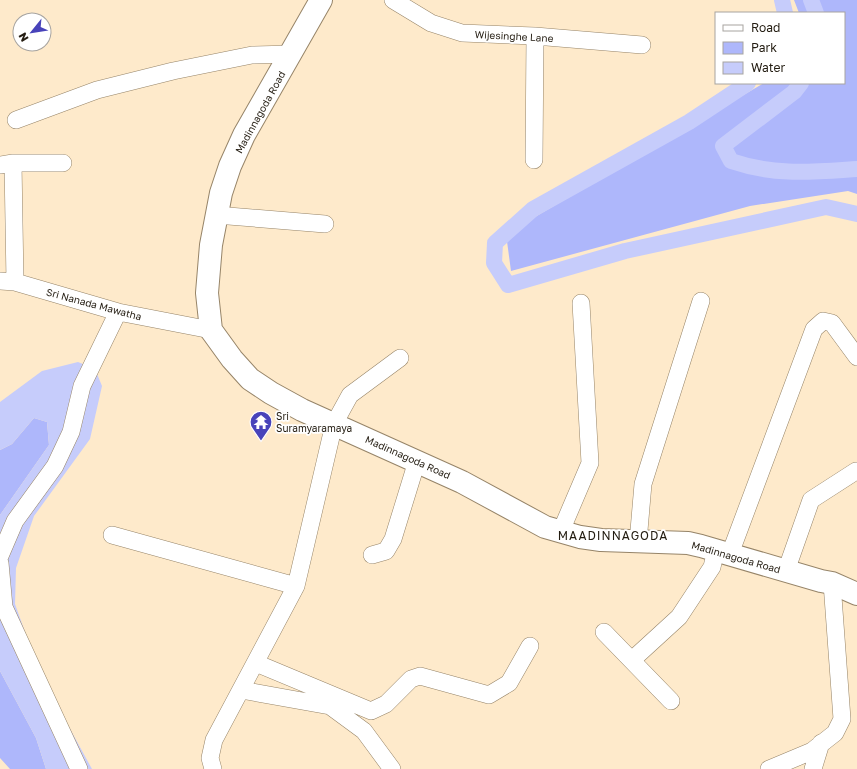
<svg xmlns="http://www.w3.org/2000/svg" width="857" height="769" viewBox="0 0 857 769" font-family="'Golos Text',sans-serif">
	<rect width="100%" height="100%" fill="#feeacb"/>
	<path fill="#aeb7fb" d="M794 0H857V194L848 191 750 206 511 271 506 234 764 83H844V13H799Z
		M34 418 47 422 49 445 0 515V450L12 444Z
		M0 671 36 738 46 769H10L0 758Z"/>
	<path fill="#c6ccfb" d="M78 362 95 369 102 386 90 439 34 516 16 568 15 604 40 674 92 769H46L36 738 0 671V515L49 445 47 422 34 418 12 444 0 450V402L42 371Z"/>
	<g fill="none" stroke-linecap="round" stroke-linejoin="round">
		<path stroke="#c6ccfb" stroke-width="16" d="M782 0 785 13
			M811 0 816 13
			M748 83 689 122 533 209 495 243 494 263 508 285 625 251 826 207 857 214
			M801 83 794 92 723 146 731 161C775 176 811 172 857 169"/>
		<g stroke="#968468" stroke-width="18">
			<path id="street" d="M393 0 431 23 462 33 535 36 642 45
				M16 120 97 90 173 71 252 55 291 54
				M534 160 535 36
				M13 163 15 282
				M0 165 13 163H63
				M216 215 325 224
				M0 281 15 282 118 312 211 330
				M561 531 590 463 581 303
				M112 535 296 586
				M638 542 643 484 701 301
				M730 554 814 329 823 321 832 323 857 357
				M372 555 386 551 393 539 417 461
				M0 556 15 521 55 466 71 432 82 386 118 312
				M0 563 4 607 79 769
				M786 571 811 500 856 471
				M604 632 671 701
				M632 660 679 617 712 567 716 550
				M256 663 371 711 386 704 411 679 420 676 489 695 509 683 530 646
				M241 690 330 706 364 731 392 769
				M213 769 210 758 214 740 296 586 334 424 350 395 400 358
				M769 769 812 751 835 733 842 719 832 583
				M813 769 821 743"/>
		</g>
		<g stroke="#968468" stroke-width="24">
			<path id="secondary" d="M321 0 244 135 230 166 221 193 211 245 207 293 211 330 232 359 250 379 271 393 302 410 462 482 545 527 580 537 601 540 688 543 701 546 821 581 832 583 857 594"/>
		</g>
		<use href="#street" stroke="#fff" stroke-width="17"/>
		<use href="#secondary" stroke="#fff" stroke-width="22"/>
	</g>
	<defs>
		<g id="temple-pin" transform="scale(1.15)"><path d="M0 17L-7.5 6A9.5 9.5 0 1 1 7.5 6Z" fill="#4843ba" stroke="#fff"/><path d="M0-6L5-2H3V0L6.5 2.5H4V6H1.5V3h-3V6H-4V2.5H-6.5L-3 0V-2H-5Z" fill="#fff"/></g>
	</defs>
	<g fill-rule="evenodd">
		<use href="#temple-pin" x="261" y="422"/>
	</g>
	<g text-anchor="middle" dominant-baseline="central" stroke-width="3.5" stroke-linejoin="round" paint-order="stroke">
		<g font-size="10" fill="#231c11" stroke="#fff">
			<text transform="translate(514 36) rotate(3)">Wijesinghe Lane</text>
			<text transform="translate(260 112) rotate(-61)">Madinnagoda Road</text>
			<text transform="translate(94 304) rotate(15)">Sri Nanada Mawatha</text>
			<text transform="translate(408 457) rotate(24)">Madinnagoda Road</text>
			<text transform="translate(736 557) rotate(16)">Madinnagoda Road</text>
		</g>
		<g font-size="10" fill="#231c11" stroke="#fff" text-anchor="start">
			<text x="276" y="416">Sri<tspan x="276" dy="12">Suramyaramaya</tspan></text>
		</g>
		<g font-size="12" letter-spacing="1" fill="#231c11" stroke="#fff">
			<text x="613" y="535">MAADINNAGODA</text>
		</g>
	</g>
	<rect x="715" y="12" width="130" height="72" fill="#ffffff" stroke="#a7a4a0"/>
	<rect x="723" y="25" width="20" height="6" fill="#ffffff" stroke="#a7a4a0"/>
	<text x="751" y="32" font-size="12" fill="#231c11">Road</text>
	<rect x="723" y="42" width="20" height="12" fill="#aeb7fb" stroke="#a7a4a0"/>
	<text x="751" y="52" font-size="12" fill="#231c11">Park</text>
	<rect x="723" y="62" width="20" height="12" fill="#c6ccfb" stroke="#a7a4a0"/>
	<text x="751" y="72" font-size="12" fill="#231c11">Water</text>
	<g transform="translate(32 32) rotate(240)"><circle r="19" fill="#ffffff" stroke="#a7a4a0"/>
	<path d="M0-3L7 15L0 10L-7 15Z" fill="#4843ba"/>
	<text y="-6" font-size="11" font-weight="bold" text-anchor="middle" fill="#231c11">N</text>
	</g>
</svg>
